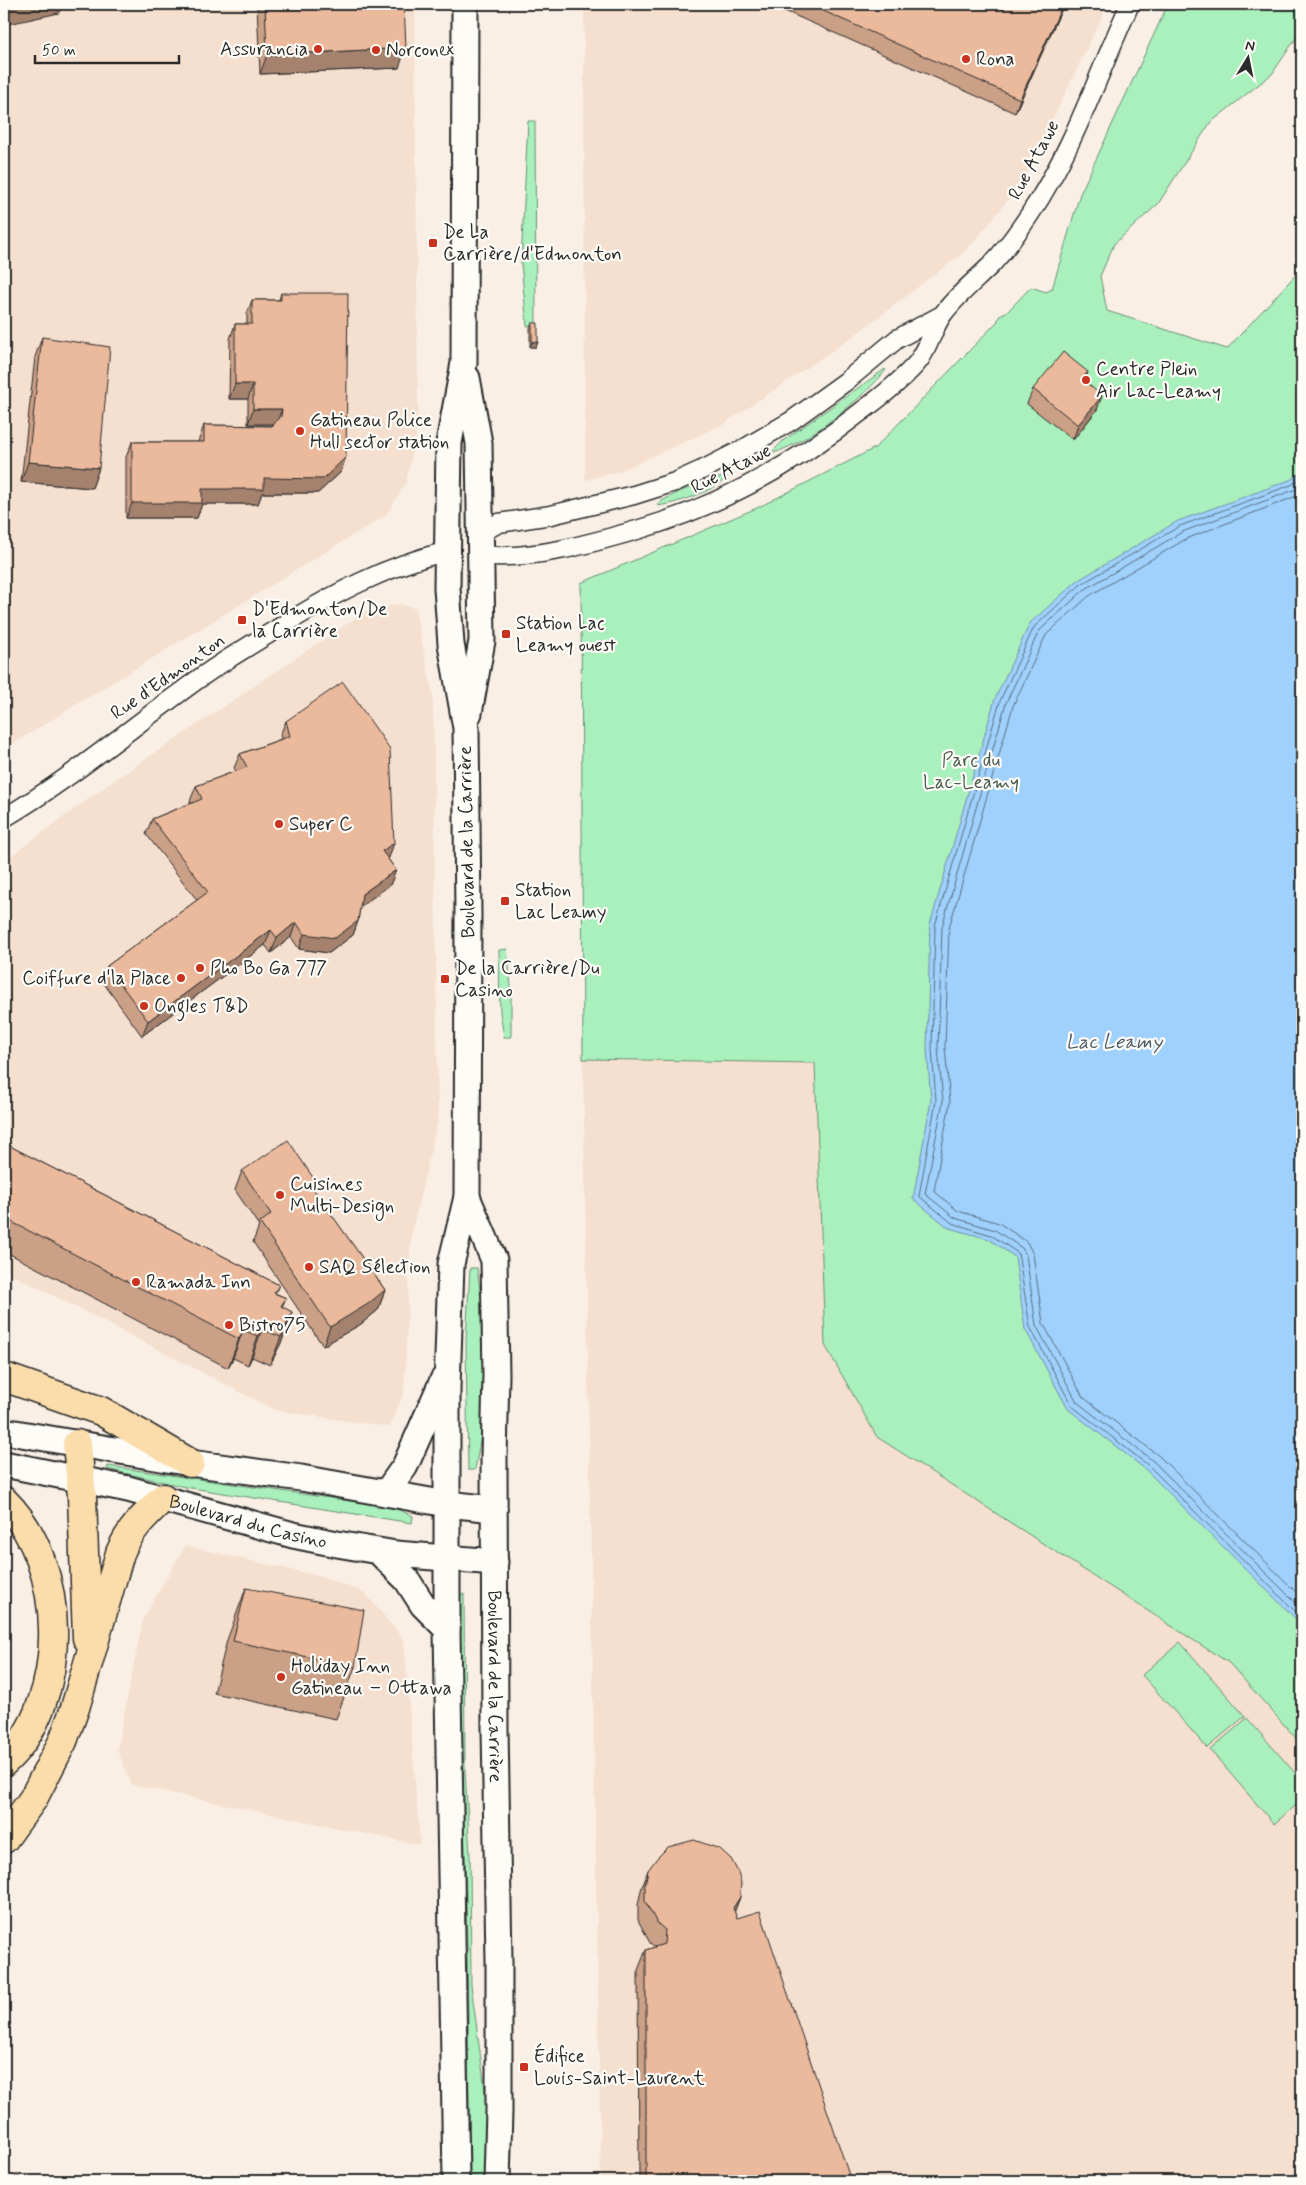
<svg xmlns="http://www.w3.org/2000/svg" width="1306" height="2185" viewBox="0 0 1306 2185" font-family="Mynerve,sans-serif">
	<rect width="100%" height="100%" fill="#f9efe5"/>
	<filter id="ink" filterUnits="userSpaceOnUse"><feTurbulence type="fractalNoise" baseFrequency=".02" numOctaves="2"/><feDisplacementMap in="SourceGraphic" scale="10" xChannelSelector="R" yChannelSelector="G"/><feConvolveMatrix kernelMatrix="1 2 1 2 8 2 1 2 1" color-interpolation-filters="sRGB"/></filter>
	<g filter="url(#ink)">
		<path fill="#f5dfcf" d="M4 4H415L418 422 406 483 386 515 4 749Z
			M584 4H1108L1022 183 967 250 848 340 724 424 620 471 585 480Z
			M400 604 415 608 433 695 438 1119 411 1235 404 1392 390 1427 275 1410 4 1270V861L110 783 366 611Z
			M583 1059 815 1063 825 1345 877 1437 1229 1663 1302 1745V2181H601Z
			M185 1546 323 1577 365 1593 404 1640 420 1845 132 1785 117 1749 143 1619Z"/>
		<path fill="#a9f0bc" stroke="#6a8e74" d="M1168 4H1302V29L1272 74 1210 123 1158 204 1114 244 1100 276 1107 311 1227 349 1302 268V1745L1229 1663 877 1437 825 1345 815 1063 583 1059 581 583 759 507 875 448 997 322 1000 315 1008 311 1031 287 1046 292 1052 289 1080 194Z
			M528 121H535L536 326H527L521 263Z
			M885 369 886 370C862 400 809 441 774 453L772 452 784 440Z
			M727 476V478C708 493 682 502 658 506L657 504C678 491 703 481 727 476Z
			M507 949 511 986V1037H504L500 1012 499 950Z
			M470 1268H477L483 1312 484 1388 483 1424 475 1470H468L466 1341Z
			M108 1466 392 1507 413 1516 412 1523 185 1487 107 1469Z
			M459 1594H464L465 1770 470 1855 471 1985 484 2082 487 2117 483 2181H470L467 1940Z
			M1180 1642 1245 1716 1207 1748 1142 1675Z
			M1247 1718 1302 1781V1800L1274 1824 1210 1750Z"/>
		<path fill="#9fd1fc" stroke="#718fa8" d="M1302 472V1625L1145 1469 1068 1409 1025 1329 1015 1257 989 1239 949 1228 913 1199 931 1101 927 1049 930 925 995 699 1030 623 1077 581 1178 521 1290 480Z"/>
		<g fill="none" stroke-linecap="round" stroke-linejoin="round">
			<path stroke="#596d7f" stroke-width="1" d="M1302 478 1291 485 1180 526 1080 585 1034 627 1000 701 935 926 932 1049 936 1101 919 1196 952 1223 991 1235 1018 1253 1030 1327 1072 1406 1149 1466 1302 1618
				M1302 485 1294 490 1182 532 1084 590 1039 631 1006 703 942 927 938 1049 943 1101 925 1194 955 1218 995 1230 1022 1248 1026 1255 1036 1325 1077 1402 1153 1461 1302 1609
				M1302 494 1186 539 1089 596 1046 635 1013 706 949 928 945 1048 950 1102 934 1191 958 1211 999 1223 1027 1242 1033 1254 1043 1323 1083 1397 1159 1456 1302 1598"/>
			<g stroke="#2b2b2b" stroke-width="21">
				<path id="street" d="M480 533 499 523 551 515 634 495 675 482 706 468 745 448 791 421 845 382 897 339 942 315
					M480 555C530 561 589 544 637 530 720 506 795 464 862 411 881 397 901 381 917 363 929 349 932 329 943 314 956 296 975 281 991 265 1005 250 1018 232 1030 214 1073 150 1098 74 1130 4
					M4 818C72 778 133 726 197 680 223 661 250 645 277 629 331 595 385 566 448 551"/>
			</g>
			<g stroke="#2b2b2b" stroke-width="29">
				<g id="secondary">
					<path d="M467 378 479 443 482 641 469 713"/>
					<path id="s1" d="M467 1197 494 1260 496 1375 494 1457 495 1728 499 1961V2111L497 2181"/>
					<path d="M4 1431 190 1463 301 1478 447 1504 494 1509"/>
					<path id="s2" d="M4 1464 128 1489 293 1535 337 1544 396 1554 495 1562"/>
					<path d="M386 1493 405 1466 443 1380"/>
					<path d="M379 1552 407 1580 423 1605 447 1629"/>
					<path d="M456 2181 447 1629V1389L451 1264 467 1197 468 914 466 728 451 644 447 588 449 443 464 363 465 4"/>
				</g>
			</g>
			<g stroke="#2b2b2b" stroke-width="31">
				<path id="highway" d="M4 1377 101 1411 190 1463
					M77 1444 82 1496 87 1638
					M4 1501C68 1563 71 1702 4 1762
					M4 1839 33 1799 63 1741 75 1708 120 1553C130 1529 145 1515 163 1498"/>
			</g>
			<use href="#street" stroke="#fdfcf7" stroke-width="18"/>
			<use href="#secondary" stroke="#fdfcf7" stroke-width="25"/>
			<use href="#highway" stroke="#fbddab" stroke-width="28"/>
		</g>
		<path fill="#caa087" stroke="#2b2b2b" d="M257 4H404L399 68 260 74Z
			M769 4H1064L1015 113Z
			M281 293 341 472 318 493H262L258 504H202L197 518H126V457L132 442H198L204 425 272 426 274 424H248V399H229L230 339 235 324H247V314L252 300H279Z
			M532 323 538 342 536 347H530V328Z
			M42 337 99 468 92 488 21 482 35 357Z
			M1084 381 1097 410 1073 440 1027 404 1033 389Z
			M286 721 389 858 388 859 396 870 390 885 360 906 358 921 353 935 329 953 299 949 291 937 271 953 265 945 142 1036 102 981 107 966 197 900 146 834 152 819 191 803 190 801 196 786 236 771 234 768 240 754 281 739 280 735Z
			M4 1143 279 1285 275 1293 286 1298 282 1307 292 1312 282 1341 270 1365 252 1357 248 1365 233 1358 228 1368 4 1251Z
			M242 1171 313 1189 385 1290 378 1310 361 1324 323 1346 253 1242 259 1226 235 1190Z
			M246 1588 355 1667 336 1719 214 1693 227 1640Z
			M648 1870 740 1897 734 1912 851 2181H639L638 1970 646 1950 655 1947 650 1943 638 1920V1905L641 1890Z"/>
		<path fill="#a4826e" stroke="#2b2b2b" d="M18 4H63L59 13 4 25V7Z
			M1063 4H1064L1015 113 1020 99Z
			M406 48 399 68 260 74 267 55Z
			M532 342H538L536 347H530Z
			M1088 372 1082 387V379Z
			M235 384H253L248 399H229Z
			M1102 396 1097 410 1073 440 1078 425Z
			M253 409H282L276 424H248Z
			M346 457 341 472 318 493H262L258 504H202L197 518H126L132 503 202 489 264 478Z
			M28 462 99 468 92 488 21 482Z
			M394 843 389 858 376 866 382 851Z
			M396 870 390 885 357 909 362 894Z
			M358 921 353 935 329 953 299 949 304 934Z
			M296 922 291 937 271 953 277 938Z
			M271 930 265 945 142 1036 148 1021Z
			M385 1290 378 1310 361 1324 323 1346 330 1327Z
			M292 1312 282 1341 270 1365 281 1337Z
			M262 1329 252 1357 248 1365 258 1336Z
			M243 1330 233 1358 228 1368 239 1339Z
			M740 1897 733 1916V1908Z"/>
		<path fill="#ebba9d" stroke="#2b2b2b" d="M4 4H18L4 7Z
			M265 4H404L406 48 267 55Z
			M808 4H1063L1020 99Z
			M281 293H348L346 457 323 479 264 478V489H202V503H132V442H204V425L272 426 281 417 282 409H253V384H235V324H252V300H281Z
			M532 323H538V342H532Z
			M42 337 110 347 99 468 28 462Z
			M1063 352 1088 372 1082 379 1102 396 1078 425 1033 389Z
			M343 682 390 749 394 843 382 851 396 870 362 894 358 921 335 938 304 934 296 922 277 938 271 930 148 1021 107 966 208 892 152 819 202 799 196 786 247 767 240 754 290 736 286 721Z
			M288 1140 316 1182 312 1187 385 1290 368 1304 330 1327 260 1223 271 1214 242 1171Z
			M4 1143 279 1285 274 1293 286 1298 281 1306 292 1312 281 1337 262 1329 258 1336 243 1330 239 1339 4 1218Z
			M246 1588 364 1610 355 1667 233 1641Z
			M694 1840 720 1849 731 1859 738 1872 741 1883 740 1897 733 1908 737 1918 760 1911 851 2181H646V1950L664 1944 665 1930 657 1923 645 1901V1885L648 1870 657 1858 668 1847Z"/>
	</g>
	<g fill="#c8321e" stroke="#fdfcf7" stroke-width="2">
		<circle cx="318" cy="49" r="5"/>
		<circle cx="376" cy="50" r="5"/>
		<circle cx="966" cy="59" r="5"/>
		<rect x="428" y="238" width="10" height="10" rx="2.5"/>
		<circle cx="1086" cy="380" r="5"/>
		<circle cx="300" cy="431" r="5"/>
		<rect x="237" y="615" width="10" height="10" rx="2.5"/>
		<rect x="501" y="629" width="10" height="10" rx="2.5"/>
		<circle cx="279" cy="824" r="5"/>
		<rect x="500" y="896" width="10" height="10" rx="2.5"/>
		<circle cx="200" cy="968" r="5"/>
		<circle cx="181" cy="978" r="5"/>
		<rect x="440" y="974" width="10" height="10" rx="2.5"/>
		<circle cx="144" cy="1006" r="5"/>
		<circle cx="280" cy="1195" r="5"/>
		<circle cx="309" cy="1267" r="5"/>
		<circle cx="136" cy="1282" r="5"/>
		<circle cx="229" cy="1325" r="5"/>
		<circle cx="281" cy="1677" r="5"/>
		<rect x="519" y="2062" width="10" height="10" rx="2.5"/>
	</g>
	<g text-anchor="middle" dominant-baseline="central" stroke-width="4.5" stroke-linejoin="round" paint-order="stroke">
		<g font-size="19" fill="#2b2b2b" stroke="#fdfcf7" text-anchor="start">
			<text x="308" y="49" text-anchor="end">Assurancia</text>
			<text x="386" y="50">Norconex</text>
			<text x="976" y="59">Rona</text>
			<text x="443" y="232">De La<tspan x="443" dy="22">Carrière/d'Edmonton</tspan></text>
			<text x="1096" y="369">Centre Plein<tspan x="1096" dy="22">Air Lac-Leamy</tspan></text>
			<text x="310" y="420">Gatineau Police<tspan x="310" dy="22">Hull sector station</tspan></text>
			<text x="252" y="609">D'Edmonton/De<tspan x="252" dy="22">la Carrière</tspan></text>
			<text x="516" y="623">Station Lac<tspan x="516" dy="22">Leamy ouest</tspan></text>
			<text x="289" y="824">Super C</text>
			<text x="515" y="890">Station<tspan x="515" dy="22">Lac Leamy</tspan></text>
			<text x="210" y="968">Pho Bo Ga 777</text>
			<text x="455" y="968">De la Carrière/Du<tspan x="455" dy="22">Casino</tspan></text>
			<text x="171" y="978" text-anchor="end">Coiffure d'la Place</text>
			<text x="154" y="1006">Ongles T&amp;D</text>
			<text x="290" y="1184">Cuisines<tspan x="290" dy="22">Multi-Design</tspan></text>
			<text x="319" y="1267">SAQ Sélection</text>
			<text x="146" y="1282">Ramada Inn</text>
			<text x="239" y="1325">Bistro75</text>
			<text x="291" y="1666">Holiday Inn<tspan x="291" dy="22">Gatineau – Ottawa</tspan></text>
			<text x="534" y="2056">Édifice<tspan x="534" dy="22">Louis-Saint-Laurent</tspan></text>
		</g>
		<g font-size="19" fill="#2b2b2b" stroke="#fdfcf7">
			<text transform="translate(1034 160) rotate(-62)">Rue Atawe</text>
			<text transform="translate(731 469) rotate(-27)">Rue Atawe</text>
			<text transform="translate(168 677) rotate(-35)">Rue d'Edmonton</text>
			<text transform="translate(467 842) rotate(-91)">Boulevard de la Carrière</text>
			<text stroke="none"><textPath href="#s2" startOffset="251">Boulevard du Casino</textPath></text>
			<text stroke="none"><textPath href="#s1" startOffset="495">Boulevard de la Carrière</textPath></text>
		</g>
		<g font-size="19" fill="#4a5c4f" stroke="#fdfcf7">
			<text x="971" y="760">Parc du<tspan x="971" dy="22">Lac-Leamy</tspan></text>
		</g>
		<g font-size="20" font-style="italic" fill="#4e5d6a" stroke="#fdfcf7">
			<text x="1114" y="1042">Lac Leamy</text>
		</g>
	</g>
	<rect width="1306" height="2185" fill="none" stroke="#fdfcf7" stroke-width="20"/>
	<rect x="10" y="10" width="1286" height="2165" fill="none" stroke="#2b2b2b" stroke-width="2" filter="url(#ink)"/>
	<g transform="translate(1248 58) rotate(10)" stroke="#fdfcf7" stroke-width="4" paint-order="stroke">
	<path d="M0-4L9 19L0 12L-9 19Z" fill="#2b2b2b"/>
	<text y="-8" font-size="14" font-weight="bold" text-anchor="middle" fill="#2b2b2b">N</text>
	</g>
	<path d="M35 55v8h144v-8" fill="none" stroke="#2b2b2b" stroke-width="2.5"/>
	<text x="42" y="55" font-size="15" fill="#2b2b2b" stroke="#fdfcf7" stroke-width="4" paint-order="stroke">50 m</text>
</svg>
